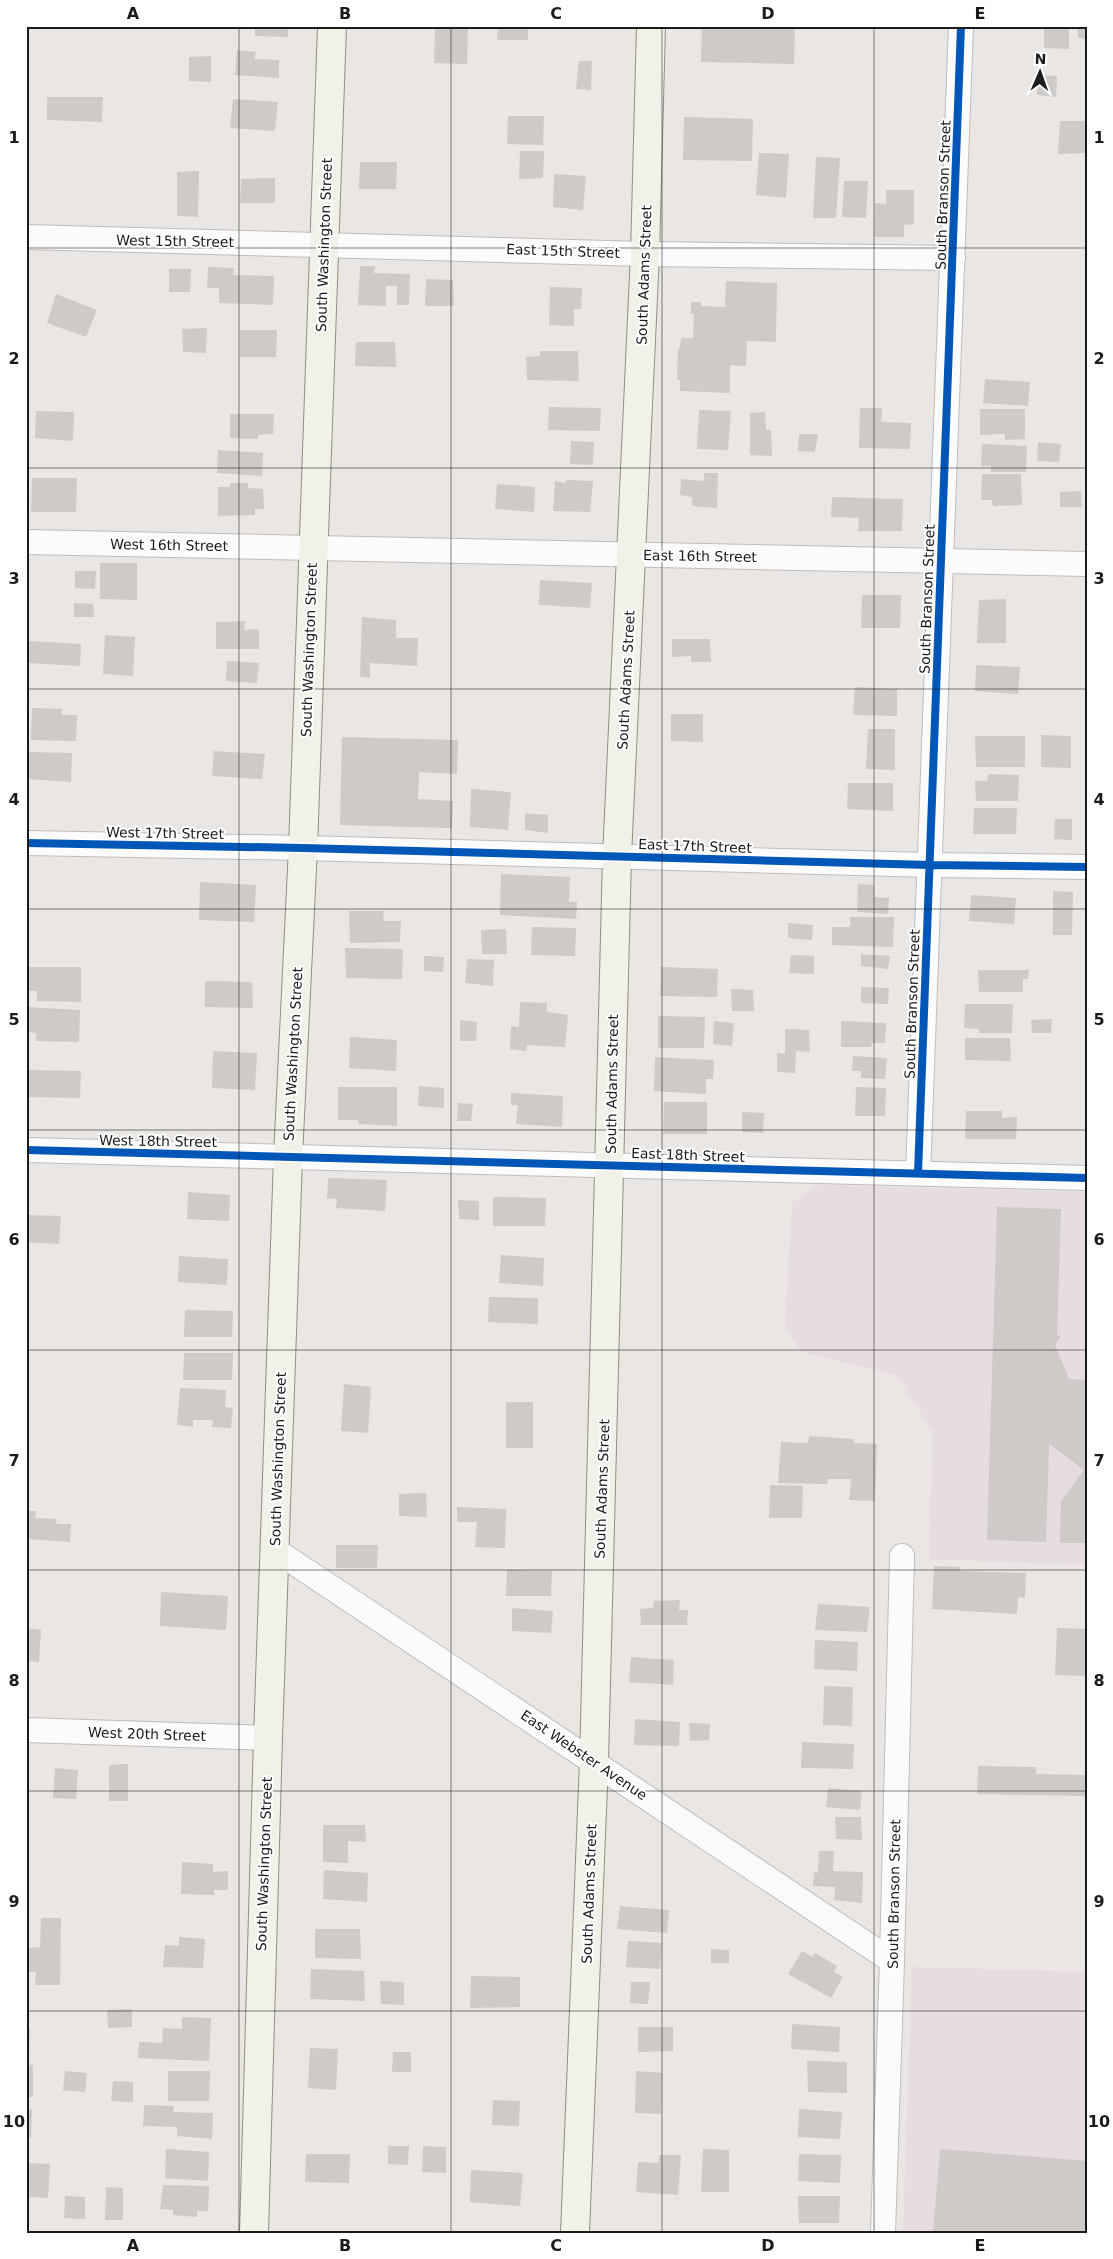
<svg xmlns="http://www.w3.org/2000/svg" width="1113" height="2259" viewBox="0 0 1113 2259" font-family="'DejaVu Sans',sans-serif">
	<rect width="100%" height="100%" fill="#e9e6e3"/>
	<path fill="#e6dce2" d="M817 1185 1087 1192V1565L929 1559 933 1432 897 1376 801 1352 785 1326 792 1203Z
		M912 1967 1087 1972V2233H903Z"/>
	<path fill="#cecac8" d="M255 26H288V37L255 36Z
		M435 26H468L467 64 434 63Z
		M498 26H528V40H497Z
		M702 26H795L794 64 701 62Z
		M1044 26H1069V49L1044 48Z
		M1078 26H1087V39L1078 38Z
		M237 50 256 52 254 59 279 60V78L235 75Z
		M211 56V82L189 81V57Z
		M579 61H592L591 90 576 89Z
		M1038 75 1057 76 1056 97 1037 95Z
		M47 97H103L102 122 47 120Z
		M233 99 278 102 275 131 230 128Z
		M508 116H544L543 145 507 144Z
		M684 117 753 119 752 161 683 160Z
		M1060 121H1087V153L1058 154Z
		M520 151H544L543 178 519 179Z
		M759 153 789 154 786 198 756 195Z
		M816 157 840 158 836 218H813Z
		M360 162H397L396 189H359Z
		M199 171 198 217 177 216V172Z
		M554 174 586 176 583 210 553 207Z
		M275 178V203H240L241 179Z
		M844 181H868L866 218 842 217Z
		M886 190H914V224L904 225V237H874L875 203 886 204Z
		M360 266H375L374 273 410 274 409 305H397V286H386V306L358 305Z
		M208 267 234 268 233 275 274 276 273 305 219 303V288H207Z
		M169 269H191L190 292H169Z
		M426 279 453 280 454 306H425Z
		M726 281 777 283 776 342 747 341 746 366 730 365V393L680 391V380H677L678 348H680L681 338H693L694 314H691V302H701V306L725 307Z
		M550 287 582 288 581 309H574V326L549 325Z
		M56 294 97 310 86 337 47 323Z
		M207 328 206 353 183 352 182 329Z
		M240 330H277L276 357H240Z
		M356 342H395L396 367 355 366Z
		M540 351H578L579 381 527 380 526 357 540 356Z
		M985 379 1030 382 1028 406 983 403Z
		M549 407 601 408 600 431 548 430Z
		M860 408H882L881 422 911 423 910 449 859 448Z
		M980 409H1025V439L1005 440V434L980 435Z
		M699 410 731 411 728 450 697 449Z
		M36 411 74 412 73 441 35 438Z
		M765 412 766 430H771L772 456 750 455V413Z
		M230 414H274L273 434 258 435V439L230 438Z
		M799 434H818L815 452 798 451Z
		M571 441 594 442 593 465 570 464Z
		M1038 442 1061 444 1059 462 1037 461Z
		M982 444 1027 446 1026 472H991V466H981Z
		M218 450 263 453 262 476 217 473Z
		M704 473H718L717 508 692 506V497L680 495 681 479 704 481Z
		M982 474H1021L1022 505 993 506 992 500H981Z
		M32 478H77L76 512H31Z
		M566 480 593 481 590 512 553 511 555 481 565 483Z
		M230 483H248V488L263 489 264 509H255V515L218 516V487H230Z
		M497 484 535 487 534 512 495 509Z
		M1081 491 1082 507H1060V492Z
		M832 497 903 499 902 531H858L859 518 831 517Z
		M100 563H137V600L100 599Z
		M75 571H96L95 589 75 588Z
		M540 580 592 583 590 608 539 605Z
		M862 595H901L900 628H861Z
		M1006 599V643H977L979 600Z
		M74 603 93 604 94 617H74Z
		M362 617 396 620V638H418L417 666 370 663V678L360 677Z
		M245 621 244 630 259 629V649H216V622Z
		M105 635 135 637 133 676 103 674Z
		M672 639H710L711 662H691V656L672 657Z
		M28 641 81 644 80 666 27 663Z
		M227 661 259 663 257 683 226 681Z
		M976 665 1020 667 1018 694 975 691Z
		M855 687 897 689V716L853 715Z
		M32 708 62 709V715H77L76 741 31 740Z
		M671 714H703V742L671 741Z
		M868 729H895V770L866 769Z
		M1041 735 1071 736V768L1041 767Z
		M975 736H1025V767H976Z
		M342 737 458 740 457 774 419 772 418 799 453 801 452 828 340 825Z
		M214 751 265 754 262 779 212 776Z
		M26 752 72 753 71 782 26 779Z
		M988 774 1019 775 1018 801H976L975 781H987Z
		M848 783H893V811L847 809Z
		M471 789 511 792 508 830 470 827Z
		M974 808H1017L1016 834H973Z
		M525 813 548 815V833L525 830Z
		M1055 819H1072V840L1054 839Z
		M501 874 570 877 569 902H577L576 919 500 915Z
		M200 882 256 885 254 922 199 920Z
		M858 884 874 885V897L889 898 888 914 857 912Z
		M1053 891 1073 892 1072 935H1053Z
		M971 895 1016 898 1014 924 969 921Z
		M349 911H384L383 921H401L400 942 350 943Z
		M850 917H894L893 947 832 945V927H850Z
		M788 923 813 925 812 940 788 938Z
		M532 927 576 928 575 956 531 955Z
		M506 929 507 954H482L481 930Z
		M345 948 403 949 402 979 346 978Z
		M861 954 890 956 888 969 861 966Z
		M791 955 814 956V974L789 973Z
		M424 956 444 957 443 972 424 971Z
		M467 959 494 960 493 986 465 983Z
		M26 967H81V1002L37 1001V991H26Z
		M661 967 718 969 717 997 660 996Z
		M978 970H1029L1028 979H1023V992H979Z
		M205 981 252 982 253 1008 205 1007Z
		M861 987 889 988 888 1004 861 1003Z
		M731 989 753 990 754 1011H732Z
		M520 1002 547 1003V1012L568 1015 565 1047 527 1045 526 1051 510 1049 511 1026 519 1027Z
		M965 1004H1013L1012 1033H979V1029L964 1028Z
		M26 1007 80 1010 79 1042 36 1041V1033L26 1032Z
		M658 1016 705 1017 704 1048H658Z
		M1052 1019 1051 1033H1032L1031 1020Z
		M460 1020 477 1022 476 1041H460Z
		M714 1021 734 1023 732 1046 713 1044Z
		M841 1021 886 1023 885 1043H872L871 1047H841Z
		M785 1029 809 1030 810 1052 796 1051 795 1073 777 1072V1053L785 1054Z
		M350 1037 397 1040 396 1071 349 1068Z
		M965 1038H1010L1011 1061 965 1060Z
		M213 1051 257 1053 255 1090 212 1088Z
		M853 1056 887 1058 885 1079 861 1078V1071H852Z
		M655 1057 714 1060 713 1079H706V1094L654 1091Z
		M26 1070 81 1071 80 1098 26 1097Z
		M419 1086 444 1088V1108L418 1106Z
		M338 1087H397V1126L358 1124V1120H338Z
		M856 1087 886 1088 885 1116H855Z
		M511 1093 563 1096 562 1127 516 1124 518 1105H511Z
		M664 1102H707V1134H663Z
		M458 1103 473 1104 471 1121H457Z
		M966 1111H1002V1118L1017 1117 1016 1139H965Z
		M742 1112 764 1113 763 1133 742 1132Z
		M328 1178 387 1180 385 1211 336 1208 337 1199 327 1198Z
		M188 1192 230 1195 229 1221 187 1219Z
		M493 1197 546 1198 545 1226H493Z
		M458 1200 479 1201V1220L459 1219Z
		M997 1207 1061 1209 1057 1336H1061L1055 1345 1069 1379 1087 1380V1543H1060L1061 1501 1084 1470 1049 1444 1046 1542 987 1540Z
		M26 1215 61 1216 59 1244 26 1242Z
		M501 1255 544 1258 543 1286 499 1283Z
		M179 1256 228 1259 227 1285 178 1282Z
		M489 1297 538 1298V1324L488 1322Z
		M185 1310 233 1311 232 1337H184Z
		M184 1353H233L232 1380H183Z
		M344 1384 371 1387 368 1433 341 1431Z
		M180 1388 226 1390 225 1407 233 1408 231 1428 212 1427 213 1420H193V1427L177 1425Z
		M506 1402H533V1448H506Z
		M809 1436 854 1439V1443L877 1444 875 1501 849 1500 851 1479H828L827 1484 778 1483 781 1442 808 1443Z
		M770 1485 803 1486 802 1518H769Z
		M426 1493 427 1517 399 1516V1494Z
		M457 1507 506 1509 505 1548 475 1547 477 1522H457Z
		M26 1511H36L35 1518 57 1519 56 1524H71L70 1542 26 1539Z
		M336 1545H378L377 1568H336Z
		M934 1566 960 1567V1571L1026 1573 1025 1598 1018 1597 1017 1614 932 1609Z
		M507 1570 552 1571 551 1596H506Z
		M161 1592 228 1596 226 1630 160 1626Z
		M680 1600 679 1610H688L687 1625H641L640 1609 653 1608 654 1601Z
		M818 1604 870 1607 867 1632 815 1630Z
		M512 1608 553 1611 551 1633 512 1631Z
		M26 1628 41 1630 39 1662 26 1661Z
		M1057 1628 1087 1629V1676L1055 1675Z
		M815 1640 858 1642 857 1671 814 1669Z
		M631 1657 674 1660 673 1685 629 1682Z
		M824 1686 853 1687 852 1726 823 1725Z
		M635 1719 680 1722 679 1746 634 1745Z
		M689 1723 710 1724 709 1740 690 1741Z
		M802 1742 854 1744 853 1769 801 1768Z
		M128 1764V1801H109V1765Z
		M978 1766 1036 1767V1774L1087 1775V1796L977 1794Z
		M55 1768 78 1770 76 1799 53 1798Z
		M828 1788 862 1791 860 1810 826 1807Z
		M835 1817H861L862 1840 836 1839Z
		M323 1825H365L366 1842 348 1841V1863L323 1862Z
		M819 1851H834L833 1871 863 1872 862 1903 834 1900 835 1887 813 1886 814 1872 818 1873Z
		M182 1862 213 1864V1872L228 1871V1890H214V1895L181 1894Z
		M324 1870 368 1873 367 1902 323 1899Z
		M620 1906 669 1910 667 1933 617 1929Z
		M41 1918H61L60 1985H35L36 1972H29V1948L40 1947Z
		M315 1929H360L361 1959 315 1958Z
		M179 1937 205 1939 203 1968 163 1967 165 1945 179 1946Z
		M628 1941 662 1943 660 1969 626 1967Z
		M711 1949 729 1950V1963H711Z
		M802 1951 812 1957 815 1953 837 1966 834 1972 843 1977 831 1998 788 1974Z
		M311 1969 364 1971 365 2001 310 1999Z
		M471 1976 520 1977V2007L470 2008Z
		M380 1981 404 1982V2005L381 2004Z
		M631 1982H650L648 2004 630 2003Z
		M132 2009V2027L108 2028 107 2010Z
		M182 2017 211 2018 209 2061 138 2058 139 2042 162 2043 163 2028 182 2029Z
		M792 2024 840 2027 839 2052 791 2049Z
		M638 2027H673V2051L638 2052Z
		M26 2028H30L29 2053H26Z
		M310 2048 338 2049 336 2090 308 2088Z
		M393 2052H411V2072H392Z
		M807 2061 847 2062V2093L808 2092Z
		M26 2064 33 2065V2097H26Z
		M65 2071 87 2073 85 2092 63 2090Z
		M168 2071H210L209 2101H168Z
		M636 2071 662 2073 661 2114 635 2113Z
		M113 2081 133 2082V2102L111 2101Z
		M493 2100 520 2101 519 2126 492 2125Z
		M144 2105 174 2106 173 2112 213 2113 212 2139 177 2136V2127L143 2126Z
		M26 2109H32L31 2137H26Z
		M799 2109 842 2112 840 2139 798 2137Z
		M388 2146H409L408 2165 388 2164Z
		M423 2146 446 2147V2173L422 2172Z
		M166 2149 209 2152 208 2181 165 2178Z
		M703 2149 729 2150V2192H701Z
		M940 2149 1087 2161V2233H933Z
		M306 2154H350L349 2183 305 2182Z
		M799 2154 841 2155 840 2183 798 2181Z
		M659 2155H681L678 2195 636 2192 638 2162 659 2163Z
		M26 2163 50 2164 48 2198 26 2197Z
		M471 2170 523 2173 520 2206 470 2202Z
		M163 2185 209 2186 208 2211H197V2217L173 2215V2210L160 2209Z
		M106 2187 123 2188V2220H105Z
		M65 2196 85 2197V2219L64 2218Z
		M798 2196H840L839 2223H799Z"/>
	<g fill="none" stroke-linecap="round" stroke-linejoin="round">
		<g stroke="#bfbdbc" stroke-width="26">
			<path id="minor" d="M26 237 645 254 953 258
				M26 542 1087 564
				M26 843 303 848 930 865 1087 867
				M26 1150 1087 1178
				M918 1173 961 26
				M275 1550 892 1961
				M26 1730 268 1738
				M883 2233 892 1961 902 1556"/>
		</g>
		<g stroke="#90907d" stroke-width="30">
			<path id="secondary" d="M254 2233 268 1738 288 1157 303 848 332 26
				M575 2233 594 1761 617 857 645 254 651 26"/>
		</g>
		<use href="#minor" stroke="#fcfbfb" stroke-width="24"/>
		<use href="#secondary" stroke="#f1f0e9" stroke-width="28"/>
		<g stroke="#fff" stroke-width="11">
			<path id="cycleway" d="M26 843 303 848 930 865 1087 867
				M26 1150 1087 1178
				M918 1173 961 26"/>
		</g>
		<use href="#cycleway" stroke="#0057b8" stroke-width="8"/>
	</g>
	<path fill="none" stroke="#1b1b1b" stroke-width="1" stroke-opacity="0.55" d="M239 26V2233M451 26V2233M662 26V2233M874 26V2233M26 248H1087M26 468H1087M26 689H1087M26 909H1087M26 1130H1087M26 1350H1087M26 1570H1087M26 1791H1087M26 2011H1087"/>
	<g text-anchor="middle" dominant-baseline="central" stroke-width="4" stroke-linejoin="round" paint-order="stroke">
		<g font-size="14" fill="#1b1b1b" stroke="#fff">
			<text transform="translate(943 195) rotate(-88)">South Branson Street</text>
			<text transform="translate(175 241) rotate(1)">West 15th Street</text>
			<text transform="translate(324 245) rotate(-88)">South Washington Street</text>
			<text transform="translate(563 251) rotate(2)">East 15th Street</text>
			<text transform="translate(644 275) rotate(-88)">South Adams Street</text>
			<text transform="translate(169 545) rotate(1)">West 16th Street</text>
			<text transform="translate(700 556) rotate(1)">East 16th Street</text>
			<text transform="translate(927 599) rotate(-88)">South Branson Street</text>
			<text transform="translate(309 650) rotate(-88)">South Washington Street</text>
			<text transform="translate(626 680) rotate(-87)">South Adams Street</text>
			<text transform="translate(165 833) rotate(1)">West 17th Street</text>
			<text transform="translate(695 846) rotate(2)">East 17th Street</text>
			<text transform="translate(912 1004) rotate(-88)">South Branson Street</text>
			<text transform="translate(293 1054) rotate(-87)">South Washington Street</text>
			<text transform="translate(612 1084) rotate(-89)">South Adams Street</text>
			<text transform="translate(158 1141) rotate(1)">West 18th Street</text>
			<text transform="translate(688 1155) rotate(2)">East 18th Street</text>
			<text transform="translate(278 1459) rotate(-88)">South Washington Street</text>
			<text transform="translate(602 1489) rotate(-88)">South Adams Street</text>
			<text transform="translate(147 1734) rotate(2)">West 20th Street</text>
			<text transform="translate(584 1755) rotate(34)">East Webster Avenue</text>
			<text transform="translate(264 1864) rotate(-88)">South Washington Street</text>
			<text transform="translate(589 1894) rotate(-88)">South Adams Street</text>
			<text transform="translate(894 1894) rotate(-89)">South Branson Street</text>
		</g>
	</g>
	<rect width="1113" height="2259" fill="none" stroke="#ffffff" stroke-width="55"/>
	<g transform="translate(1040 72) rotate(2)" stroke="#ffffff" stroke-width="4" paint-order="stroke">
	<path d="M0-4L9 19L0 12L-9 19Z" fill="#1b1b1b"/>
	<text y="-8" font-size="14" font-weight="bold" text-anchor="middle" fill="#1b1b1b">N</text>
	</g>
	<rect x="28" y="28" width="1058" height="2204" fill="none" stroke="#1b1b1b" stroke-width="2"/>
	<g font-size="16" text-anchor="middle" font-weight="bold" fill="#1b1b1b">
		<text x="133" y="19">A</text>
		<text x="345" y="19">B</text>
		<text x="556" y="19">C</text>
		<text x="768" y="19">D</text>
		<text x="980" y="19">E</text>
		<text x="14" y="143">1</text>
		<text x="1099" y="143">1</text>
		<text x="14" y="364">2</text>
		<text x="1099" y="364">2</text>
		<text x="14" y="584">3</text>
		<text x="1099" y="584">3</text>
		<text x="14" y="805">4</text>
		<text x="1099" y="805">4</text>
		<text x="14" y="1025">5</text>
		<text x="1099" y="1025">5</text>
		<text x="14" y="1245">6</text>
		<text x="1099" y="1245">6</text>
		<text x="14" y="1466">7</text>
		<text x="1099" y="1466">7</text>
		<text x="14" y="1686">8</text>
		<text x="1099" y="1686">8</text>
		<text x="14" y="1907">9</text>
		<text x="1099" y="1907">9</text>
		<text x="14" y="2127">10</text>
		<text x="1099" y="2127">10</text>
		<text x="133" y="2251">A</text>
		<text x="345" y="2251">B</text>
		<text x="556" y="2251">C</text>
		<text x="768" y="2251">D</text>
		<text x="980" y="2251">E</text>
	</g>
</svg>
